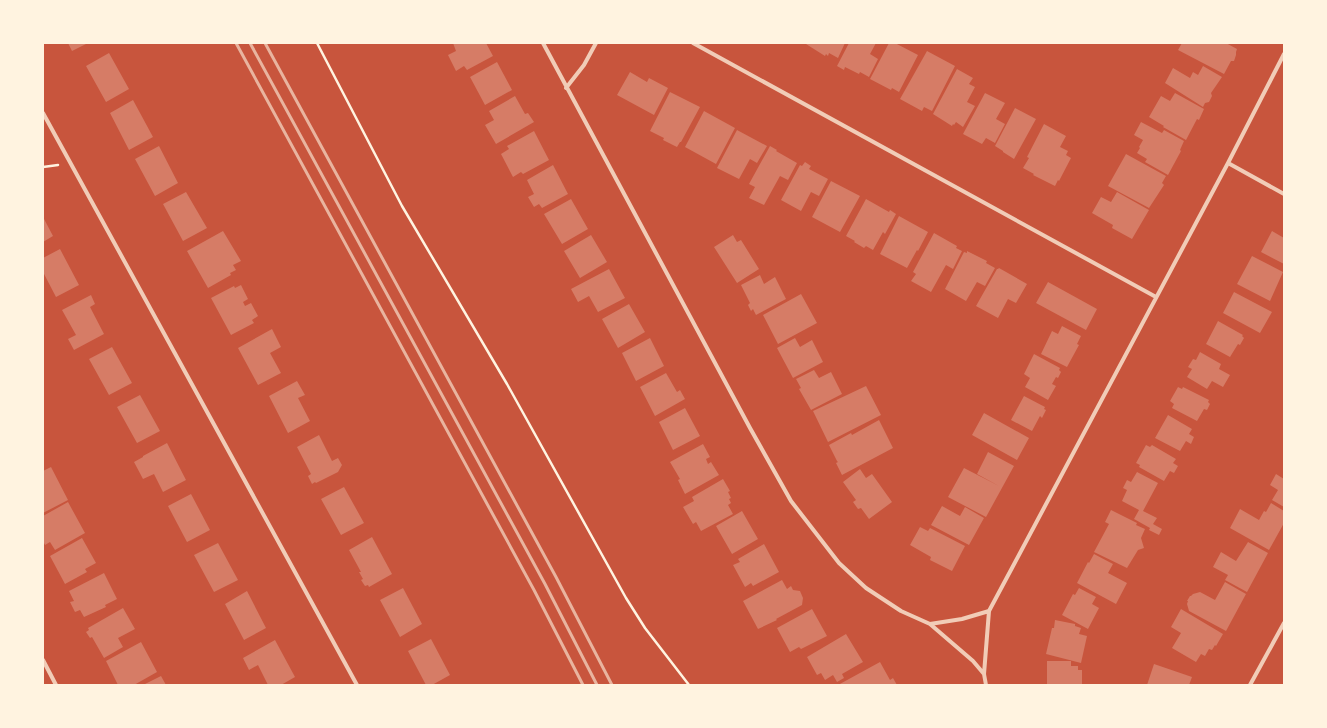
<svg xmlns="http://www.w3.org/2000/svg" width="1327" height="728" viewBox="0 0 1327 728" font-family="'Alegreya Sans',sans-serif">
	<rect width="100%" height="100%" fill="#c8553d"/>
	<path fill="#d67c66" d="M68 43H88L72 51Z
		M453 43H486L493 56 467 70 464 66 456 71 448 55 456 51Z
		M807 43H845L838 58 829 53 828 56 826 54 825 56 806 44Z
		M849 43H876L870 54 878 59 869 77 860 72 859 74 845 67 844 70 837 66Z
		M889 43H895L918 55 899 92 892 88 891 90 870 79Z
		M1182 43H1226L1237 49 1236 52V55L1234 61H1231L1224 74 1178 50Z
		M927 51 955 66 932 111 924 107 922 111 900 99Z
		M109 53 129 89 106 102 86 66Z
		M497 62 512 90 485 105 470 77Z
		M1203 66 1222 77 1211 93 1212 96 1209 102 1205 103 1203 107 1165 83 1173 68 1190 78 1193 72 1198 75Z
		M957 69 973 78 969 84 975 87 967 102 975 106 963 127 956 122 954 125 953 124 952 126 933 114Z
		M630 72 647 82 649 78 668 88 654 115 617 95Z
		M670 92 700 107 681 142H680L677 147 663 140 664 138 650 131Z
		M985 93 1005 103 996 119 1005 124 995 143 986 138 982 144 963 134Z
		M1175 93 1204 109 1199 120 1197 119 1186 140 1163 127 1164 126 1149 117 1161 96 1170 101Z
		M515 96 525 114 528 113 534 122 496 144 485 125 494 120 489 111Z
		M133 100 153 137 129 150 110 113Z
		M1015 108 1036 119 1014 159 1003 152V151L995 146Z
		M704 111 735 128 716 164 685 147Z
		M1141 122 1162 133 1164 130 1184 141 1180 150 1181 151 1168 175 1145 162 1147 159 1137 153 1140 148 1139 147 1143 140 1134 135Z
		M1044 124 1066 136 1060 147 1068 151 1066 155 1071 158 1059 181 1058 180 1055 186 1033 175 1034 174 1023 168 1029 158 1027 157Z
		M737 130 767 146 757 163 750 159 739 179 717 168Z
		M534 131 549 160 523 174 521 172 513 177 501 154 509 149 507 146Z
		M159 146 178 183 155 196 135 159Z
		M770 146 777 150 776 151 797 163 788 180 780 176 764 205 749 198 755 187 749 184Z
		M1126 154 1166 176 1162 183 1164 185 1149 208 1108 186Z
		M805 162 811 166 809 169 828 179 819 196 811 192 801 211 781 200 800 165 802 166Z
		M553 165 568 194 542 208 539 204 534 207 528 197 534 194 527 180Z
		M831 181 860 196 840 232 812 217Z
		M186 192 207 228 183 241 163 204Z
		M1117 192 1149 210 1132 239 1112 228 1113 225 1092 213 1101 197 1111 202Z
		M571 199 588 229 562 244 544 214Z
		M866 199 889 212 890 210 896 214 885 234 883 232 873 250 866 246 864 248 854 242 855 241 846 236Z
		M899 216 928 232 918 251 917 250 907 268 880 254Z
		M43 217 53 236 43 242Z
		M223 231 241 261 233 265 236 270 230 273 231 275 208 288 187 251Z
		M1272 231 1284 238V264L1261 252Z
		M934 233 957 246 956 248 962 251 953 269 946 265 931 292 911 281 916 274 913 272Z
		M591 235 607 262 580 278 564 251Z
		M733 235 737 242 741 240 759 269 737 283 714 247Z
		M60 249 79 285 56 297 43 272V258Z
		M967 251 987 261 986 263 995 268 985 286 977 282 966 301 945 289 964 252 967 253Z
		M1252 256 1283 272 1270 301 1237 284Z
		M999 268 1027 284 1016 303 1008 299 998 318 976 306 997 269H998Z
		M609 269 625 298 598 312 589 296 578 302 571 289Z
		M760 275 764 284 775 277 786 299 756 315 753 309 751 311 748 305 750 303 741 285Z
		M1048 282 1097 309 1086 330 1036 303Z
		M241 285 248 299 243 302 245 306 251 303 258 316 252 320 254 323 231 335 211 298 234 286 235 288Z
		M1234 292 1272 312 1260 333 1223 313Z
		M801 294 817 323 778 344 763 315Z
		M91 295 95 304 90 307 104 334 74 350 68 339 76 335 62 310Z
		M629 304 645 332 618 348 602 319Z
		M1218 321 1243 335 1242 336 1244 338 1240 345 1238 344 1230 357 1206 344Z
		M1062 326 1081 336 1077 344 1079 345 1067 367 1041 354 1052 331 1058 334Z
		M272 329 281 347 270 353 281 373 258 385 238 348Z
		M650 338 664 366 636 381 622 353Z
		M795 338 800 347 812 340 823 362 793 378 777 348Z
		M112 347 132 383 109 395 89 359Z
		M1200 352 1221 364 1219 369 1230 375 1223 387 1212 381 1207 389 1187 377 1192 369 1188 367 1193 359 1196 360Z
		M1034 354 1060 368 1059 370 1061 372 1058 378 1056 377 1052 384 1056 386 1048 400 1025 387 1030 378 1024 374Z
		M814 370 819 378 831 372 842 394 811 410 799 389 801 388 796 379Z
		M666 373 677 392 680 390 685 399 655 416 640 387Z
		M297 381 305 395 298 398 310 421 288 433 269 396Z
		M866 386 881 415 828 442 813 411Z
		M1178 387 1182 389 1183 387 1209 400 1208 402 1210 404 1207 410 1204 409 1197 421 1172 408 1174 404 1170 401Z
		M140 395 160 431 137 443 117 407Z
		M1024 396 1045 407 1044 409 1046 410 1042 418 1040 416 1032 431 1011 420Z
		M685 408 700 436 673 450 659 422Z
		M984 413 1029 438 1017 460 972 435Z
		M1168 415 1192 429 1189 434 1194 437 1191 444 1186 441 1180 451 1155 438Z
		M879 420 893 448 842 475 836 463 838 462 837 461 829 445 851 433 852 435Z
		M319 435 332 461 338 458 342 465 338 472 316 483 315 482 312 484 308 476 311 474 297 447Z
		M167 443 186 480 163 492 154 474 143 479 134 462 143 457V456Z
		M703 444 710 457 706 459 708 464 711 462 719 475 685 494 678 480 680 479 670 462Z
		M1146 445 1150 447 1152 445 1176 459 1173 463 1178 466 1174 473 1170 471 1164 481 1139 467 1140 465 1136 463Z
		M988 452 1014 466 986 517 948 497 964 468 999 486 977 474Z
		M51 467 68 500 43 513V471Z
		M860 469 866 478 872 474 892 502 869 519 861 508 858 509 853 502 856 500 843 482Z
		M1137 472 1158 483 1143 511 1157 518 1153 524 1162 529 1159 535 1149 530 1150 528 1134 519 1139 510 1122 501 1127 490 1123 488 1127 480 1131 482Z
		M1276 474 1284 479V507L1272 500 1278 490 1270 485Z
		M723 479 730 491 728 492 731 498 729 499 731 503 728 505 733 514 701 531 696 522 693 524 683 507 694 501 692 497Z
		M344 487 364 523 341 535 321 499Z
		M191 494 210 530 187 542 168 506Z
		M68 502 85 533 55 550 50 542 45 545 43 541V516Z
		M1271 503 1284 511V523L1269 550 1230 528 1240 509 1259 520 1264 511 1266 512Z
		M942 506 960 516 965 507 984 518 969 545 931 525Z
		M1111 510 1137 523 1136 525 1145 529 1141 538 1144 548 1138 550 1127 568 1094 552 1109 524 1105 522Z
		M742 511 758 539 732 554 716 526Z
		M920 527 928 531 930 528 965 546 952 571 930 560 931 557 910 545Z
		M372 537 392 574 369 587 368 585 365 586 361 580 363 579 359 572H361L349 550Z
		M82 538 96 563 85 569 87 572 65 584 50 556Z
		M1248 542 1268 553 1247 592 1225 580 1228 575 1213 567 1221 552 1236 561Z
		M218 543 238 580 214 592 194 555Z
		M764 544 779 572 753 586 751 583 745 587 733 565 740 562 738 559Z
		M1094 554 1113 564 1108 573 1127 583 1116 604 1077 583 1088 562 1089 563Z
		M104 573 117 599 105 605 106 607 84 617 80 610 75 612 70 602 74 601 69 591Z
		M782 580 787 589 791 586 793 590 800 591 803 598 802 605 776 619 777 620 758 629 743 601Z
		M1225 582 1246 594 1226 631 1189 611 1187 604 1188 601H1187L1190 596H1191L1193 594 1200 592 1215 600Z
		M403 588 422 624 400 637 380 600Z
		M1079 588 1096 597 1092 604 1099 608 1088 629 1062 615 1073 594 1075 595Z
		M247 591 266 628 244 640 225 604Z
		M123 608 135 629 118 638 123 647 104 658 92 637 90 638 86 632 89 630 88 628Z
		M812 609 827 636 801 649 799 647 790 652 777 628Z
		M1181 609 1223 634 1216 646 1215 645 1212 650 1209 649 1205 656 1201 654 1196 662 1172 648 1181 633 1171 627Z
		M1055 620 1075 624V626L1081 628 1079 634 1087 636 1081 663 1046 654 1052 628H1054Z
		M846 634 863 662 842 674 844 678 837 682 833 675 825 680 821 673 817 675 807 657Z
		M431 639 450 675 432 685H426L408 651Z
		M275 640 295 677 281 685H268L258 665 249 670 243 658Z
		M141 642 157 672 134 685H118L106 661Z
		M1047 661H1071V666H1078V670H1082V685H1047Z
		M880 662 890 680 893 678 897 685H838Z
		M1154 664 1192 677 1189 685H1147Z
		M161 676 166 685H143Z"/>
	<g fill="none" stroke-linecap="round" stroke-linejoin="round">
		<path stroke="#fff3e0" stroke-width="2.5" d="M317 43 402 206 507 384 626 598 645 628 689 685
			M43 167 58 165"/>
		<path stroke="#f1ccb7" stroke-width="4" d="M543 43 750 428 791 501 839 563 866 588 901 611 930 624 973 661 984 674
			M693 43 1156 297
			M566 88 584 65 596 43
			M43 113 357 685
			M1228 163 1284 194
			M930 624 962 619 989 611
			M43 660 56 685
			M986 685 984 674 989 611 1228 163 1284 54
			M1250 685 1284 623"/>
		<path stroke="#e9b49f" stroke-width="3" d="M236 43 534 590 583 685
			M250 43 545 584 597 685
			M265 43 556 577 612 685"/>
	</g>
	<rect width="1327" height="728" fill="none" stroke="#fff3e0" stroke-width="88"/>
</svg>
